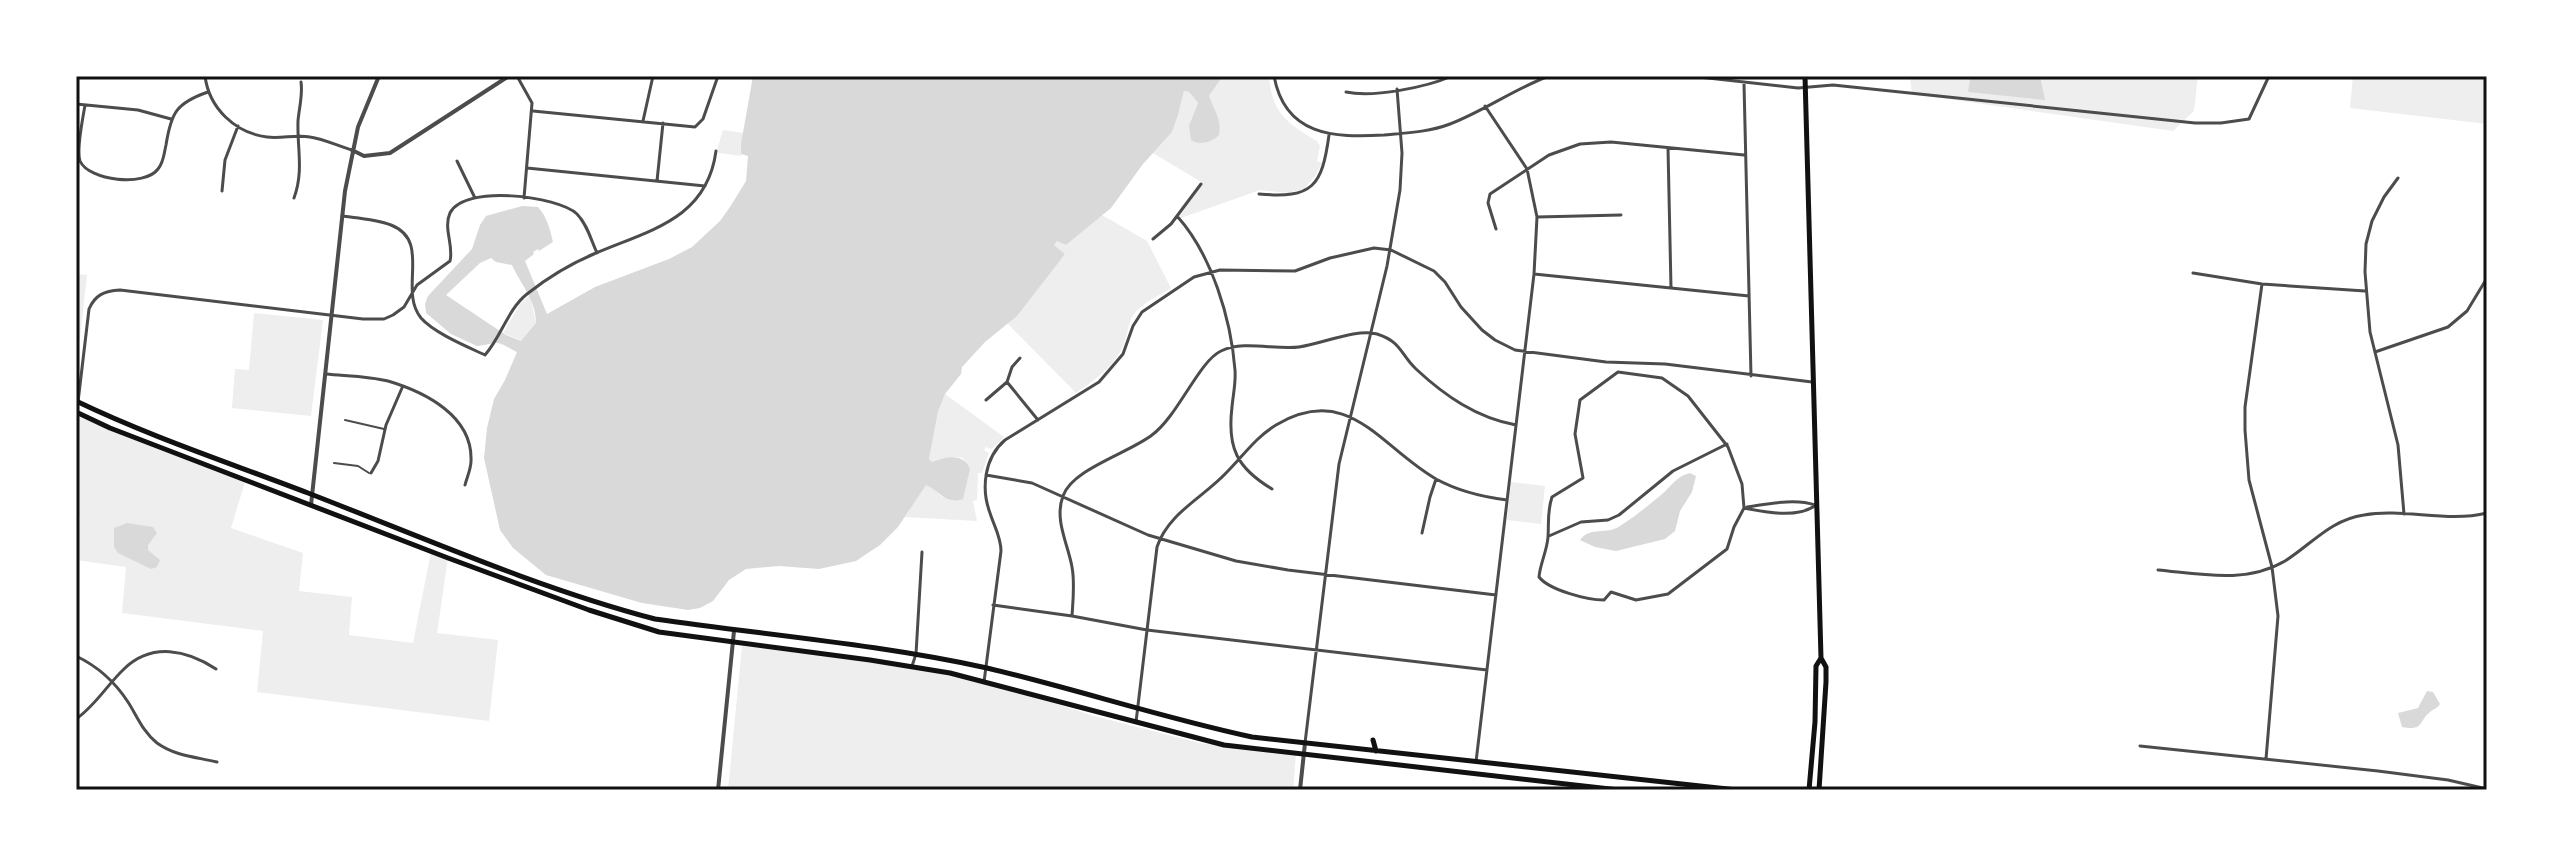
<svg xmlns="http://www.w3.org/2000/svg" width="2563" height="866" viewBox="0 0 2563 866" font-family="Signika,sans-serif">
	<rect width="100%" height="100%" fill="#fff"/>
	<path fill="#eee" d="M1223 76H1269C1272 113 1287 123 1317 141L1320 146 1317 161 1322 163 1315 176 1304 189 1288 193 1260 190 1181 218 1180 216 1203 183 1153 153 1172 132 1178 115 1184 91 1189 92 1198 103 1195 111C1207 100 1214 90 1223 76Z
		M1910 76H2198L2194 111 2173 131 1912 94Z
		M2353 76H2487V124L2350 108Z
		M723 130 744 133 741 156 719 153 717 150Z
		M1102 215 1147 241 1171 288C1160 295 1142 303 1134 314 1128 322 1128 334 1124 344 1115 366 1095 380 1076 393L1008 324 1065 254 1054 245 1057 240 1066 245Z
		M76 274 87 275 80 339H76Z
		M530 295 536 323 522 341 503 333 520 304Z
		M254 313 323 320 311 416 232 408 235 369 249 370Z
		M945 394 1004 437 992 449 986 447 984 450 989 453 982 473H978L977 500 973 501 977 521 905 517 924 485H930L942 497 953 501C967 483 973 481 963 458L957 457 932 462 929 459 938 412Z
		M76 416 245 482 231 528 303 553 299 591 352 597 349 635 413 643 431 552 448 558 437 633 498 640 489 721 257 692 263 631 122 613 126 567 76 560 80 517 76 516Z
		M1511 482 1545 486 1541 524 1507 520Z
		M742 646 918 667 992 683 1094 716 1200 743 1296 754 1293 790H728Z"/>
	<path fill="#d9d9d9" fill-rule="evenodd" d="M753 76H1223L1209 96C1214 110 1222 120 1219 135 1212 142 1200 146 1191 140L1189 126 1198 103 1189 92 1184 91 1178 115 1172 132 1143 164 1111 208 1066 245 1057 241 1054 245 1065 254 1017 316 985 342 962 367 961 374 945 394 938 412 929 459 932 462C947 456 964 453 970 469L963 499C945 505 940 491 926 485L898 527 880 545 856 561 819 569 779 566 746 569 729 580 713 601 700 608 688 610 642 603 546 575 513 548 500 530 484 458 487 428 494 399 505 380 517 352C493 339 501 343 477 346L451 334 426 313 425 304 428 296 472 249 480 225 486 216 522 206 538 207C547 217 550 229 553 242L539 251 538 249 533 252 534 254 525 261 547 314 595 287 669 259 692 247 720 221 730 207 746 181 748 156 741 154V144ZM491 258 496 262 512 265C521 285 536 300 536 323L521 341 506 335 446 295 480 263Z
		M1966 76H2040L2045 100 1968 92 1970 80Z
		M1690 473 1696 476 1692 492 1680 511 1675 531 1665 539 1616 551 1595 547 1580 540C1590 526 1608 535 1620 526 1634 517 1648 506 1661 495 1671 487 1676 476 1690 473Z
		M127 523 153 527 157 533 148 545V550L160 560 157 567 151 569 118 553 114 547V528Z
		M2427 691 2433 692 2440 704C2438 708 2433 709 2430 712 2418 722 2424 731 2402 727L2398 713 2418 708Z"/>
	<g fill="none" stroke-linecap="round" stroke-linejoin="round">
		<path stroke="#4c4c4c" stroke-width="2" d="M345 420 384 429
			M334 463 358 466 369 473"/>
		<path stroke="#4c4c4c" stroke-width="3" d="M205 76C209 108 235 133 267 137 282 139 296 134 310 137 324 139 338 146 352 150
			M517 76 532 103 524 198
			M1274 76C1285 136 1334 138 1384 135 1406 133 1429 132 1450 124 1484 111 1514 89 1549 76
			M1690 76 1798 88 1833 85 2195 123H2221L2249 119 2269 76
			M1744 84 1751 376
			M1346 92C1373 98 1427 87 1452 76
			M76 104 138 110 171 119
			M85 105C83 118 76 150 80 161 89 181 145 187 158 169 164 162 164 153 166 145 171 113 176 103 208 92
			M533 111 695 127 703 119 718 76
			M643 121 653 76
			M1668 148 1671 288
			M457 161 475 198
			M527 168 705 186
			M2398 178 2384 197 2372 221 2366 244 2365 272 2370 332 2398 445 2404 514
			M657 181 663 123
			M222 191 225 160 238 126
			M1259 194C1313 199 1322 186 1329 135
			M294 198C304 171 297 148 298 121 299 108 303 95 301 82
			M342 216C357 218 376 219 391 225 432 241 398 290 421 318 434 333 468 347 485 355 501 337 508 309 527 294 547 278 572 263 596 253 650 230 707 219 716 151
			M1177 216C1212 255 1231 319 1235 370 1236 383 1233 395 1232 407 1227 448 1237 468 1272 489
			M1537 217 1621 215
			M1496 229 1488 203 1490 194 1549 155 1580 144 1611 142 1744 155
			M1153 239 1171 224 1201 184
			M2193 273 2262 284 2365 291
			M1534 274 1749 296
			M2262 284 2245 407V430L2249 480 2272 567 2278 616 2266 759
			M2375 352 2448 327 2467 311 2487 278
			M1020 358 1012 367 1007 382 1038 420
			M1618 372 1662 378 1688 396 1728 447 1742 484 1744 508 1734 527 1727 549 1668 594 1636 600 1611 592 1604 600C1587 600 1549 590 1539 577 1540 564 1547 551 1548 537 1549 522 1547 512 1552 497L1583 478 1575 434 1580 400Z
			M326 374C346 376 368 376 388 381 425 392 473 416 471 461 471 469 467 477 465 485
			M986 400 1007 382
			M78 402 89 309C95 295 104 291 120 290L363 319H384L393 315 404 307 417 285 450 261C454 246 443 228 450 213 464 184 558 196 577 214 587 224 591 240 597 253
			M371 473 378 461 386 425 402 388
			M986 475 1032 483 1148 535 1236 561 1288 570 1496 595
			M1747 507C1768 504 1795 498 1815 505
			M1744 508C1765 512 1798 519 1816 505
			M1422 533 1430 497 1436 479
			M1549 536 1581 522 1608 520 1619 515 1673 471 1727 444
			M2158 570C2201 574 2246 584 2285 561 2312 544 2330 520 2364 515 2404 508 2447 523 2487 513
			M993 605 1072 616 1147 630 1487 670
			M1072 616C1073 600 1075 583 1072 567 1068 544 1054 520 1063 496 1072 469 1129 453 1152 435 1178 416 1199 361 1221 351 1244 340 1274 350 1299 347 1322 344 1356 328 1377 334 1402 342 1400 354 1416 369 1445 396 1477 418 1516 425
			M76 656C97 666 115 682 128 702 137 716 143 732 157 743 175 756 196 757 217 762
			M912 666 916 654 922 552
			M984 682 1001 551C1001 537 994 526 990 513 981 489 984 458 1005 440L1099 382 1123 354 1133 326 1142 312 1194 277 1220 270 1295 271 1330 258 1374 248 1391 250 1434 271 1445 282 1461 307 1482 330 1495 340 1515 350 1606 362 1665 364 1812 382
			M76 719C95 706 107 685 124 669 152 642 187 650 216 669
			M1136 722 1157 547C1168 513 1204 497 1227 472 1243 456 1256 437 1276 425 1349 382 1380 447 1436 479 1458 491 1483 497 1507 500
			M1305 743 1339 464 1387 266 1400 190 1402 153 1397 89
			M2140 746 2378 771 2448 780 2487 789
			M1476 762 1534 274 1537 217 1527 169 1485 106"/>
		<path stroke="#4c4c4c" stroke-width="4" d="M352 150 364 156 390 153 509 76
			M311 505 345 191 358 127 379 76
			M718 790 734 631
			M1300 790 1305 743"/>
		<path stroke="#111" stroke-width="5" d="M1805 76 1821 658 1826 667V682L1819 790
			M76 401C151 437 230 463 308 493 422 537 537 588 655 619 766 635 878 644 987 668 1076 689 1163 718 1252 737L1737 790
			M76 412 110 428 448 558 589 610 659 632 870 660 950 673 1224 745 1619 790
			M1373 740 1376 751
			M1809 790 1815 722 1816 666 1821 658"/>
	</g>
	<rect width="2563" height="866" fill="none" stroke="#ffffff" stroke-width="156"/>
	<rect x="78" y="78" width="2407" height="710" fill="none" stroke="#111" stroke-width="3"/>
</svg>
